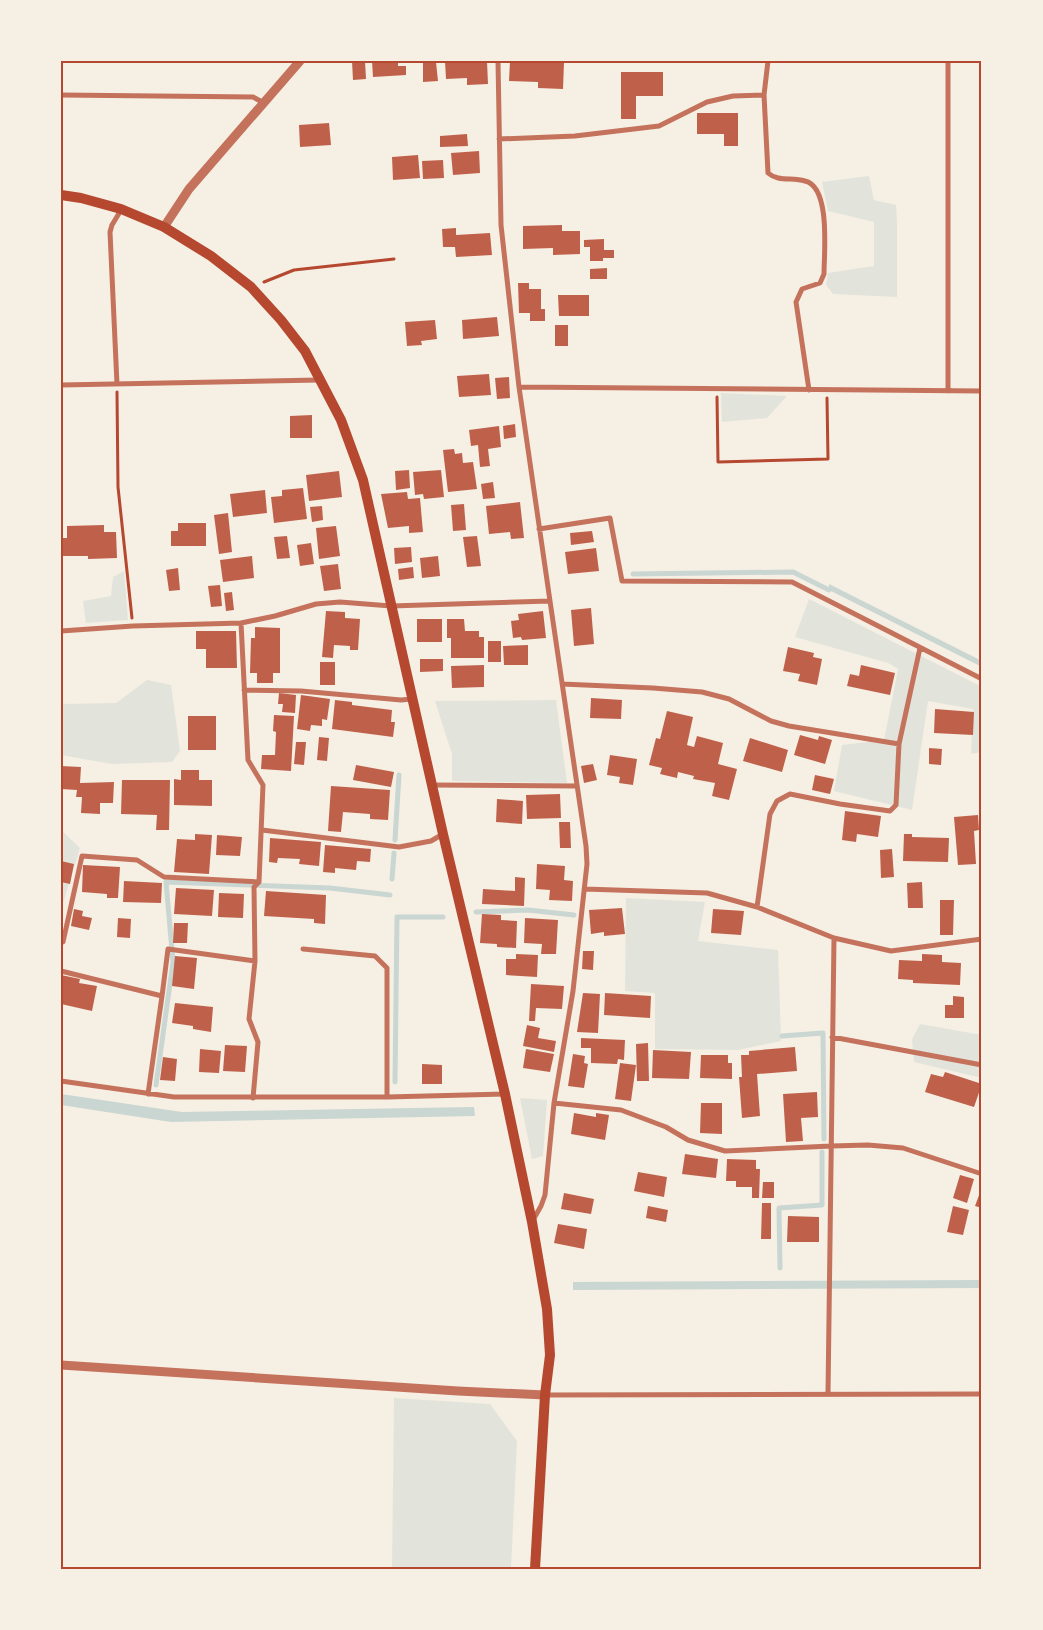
<svg xmlns="http://www.w3.org/2000/svg" width="1043" height="1630" viewBox="0 0 1043 1630" font-family="'Sofia Sans Condensed',sans-serif">
	<rect width="100%" height="100%" fill="#f6efe4"/>
	<path fill="#e2e4dc" d="M869 176 874 200 896 205 897 221V297L833 294 826 285 828 273 874 266V222L828 211 822 182Z
		M721 393 787 396 767 418 722 422Z
		M124 571 128 620 86 623 83 601 111 596 113 577Z
		M809 599 982 687V752L971 754 973 709 928 701 912 810 834 791 842 745 884 740 898 669 888 663 795 637Z
		M147 680 171 685 180 751 172 762 112 764 61 755V704L116 703Z
		M556 700 567 783 452 781V754L435 701Z
		M61 830 80 848 61 910Z
		M626 898 705 902 698 941 778 950 781 1041 738 1050 655 1049V993L625 991Z
		M920 1024 982 1035V1078L914 1062 912 1039Z
		M520 1098 547 1100 543 1156 532 1159Z
		M394 1398 490 1404 517 1441 511 1569H392Z"/>
	<path fill="#c9d6d2" d="M829 584 982 661V667L829 590Z
		M61 1094 182 1112 474 1107 475 1116 171 1122 61 1105Z
		M982 1280V1288L573 1290V1282Z"/>
	<g fill="none" stroke-linecap="round" stroke-linejoin="round">
		<path stroke="#c9d6d2" stroke-width="5" d="M633 574 793 572 829 590
			M395 840 399 775
			M392 879 394 853
			M476 912 528 910 574 915
			M782 1036 823 1033 824 1139
			M395 1082 397 917H443
			M156 1085 173 962 166 882 330 888 390 895
			M780 1268 779 1208 822 1205V1152"/>
	</g>
	<path fill="#bf614a" d="M352 61H365L366 79 353 80Z
		M372 61H398V66H406V75L373 77Z
		M445 61H487L488 84 467 85V78L446 79Z
		M510 61H549L564 63 563 89 538 88V82L509 81Z
		M423 62H436L438 81 423 82Z
		M621 72H663V96H636V119H621Z
		M697 113H738V146H724V134H697Z
		M329 123 331 145 300 147 299 125Z
		M467 134 468 146 440 147V136Z
		M479 151 480 173 453 175 451 153Z
		M418 155 420 178 393 180 392 157Z
		M443 160 444 178 423 179 422 161Z
		M562 225V231H580V254L553 255V248L523 249V226Z
		M456 228V235L490 233 492 255 456 257 455 247H443L442 229Z
		M604 239V250H614V258H603V261H590V247H584V240Z
		M607 268V279H590V269Z
		M518 283H529V289H541V309H545V321H530V313H519Z
		M558 295H589V316H559Z
		M497 317 499 336 463 339 462 320Z
		M435 320 437 339 421 341 422 345 407 346 405 322Z
		M555 325H568V346H555Z
		M489 374 491 395 459 397 457 376Z
		M509 377 510 398 497 399 495 378Z
		M312 415V438H290V416Z
		M515 424 516 437 504 439 503 426Z
		M499 426 501 447 488 449 490 466 480 467 478 445 471 446 469 430Z
		M454 449 455 454 462 453 463 463 473 462 477 489 448 492 443 450Z
		M409 470 410 488 396 490 395 471Z
		M441 470 444 497 424 499 423 494 415 495 413 472Z
		M339 471 342 497 309 501 306 475Z
		M493 482 495 498 483 499 481 484Z
		M303 488 307 519 274 523 271 497 282 496V490Z
		M265 490 267 513 233 517 230 494Z
		M407 492 408 499 420 498 423 532 409 533V526L388 528 381 494Z
		M520 502 524 538 511 539 510 532 489 534 486 506Z
		M464 504 466 530 453 531 451 505Z
		M322 506 323 520 312 522 310 507Z
		M228 513 232 552 219 554 214 515Z
		M178 523H206V546H171V531H178Z
		M104 525V532H116L117 558 88 559V556H62L61 538H67V526Z
		M336 526 340 556 319 559 316 528Z
		M592 531 594 542 571 545 570 533Z
		M287 536 290 558 277 559 274 537Z
		M477 536 481 566 467 567 463 537Z
		M311 543 314 564 300 566 297 545Z
		M411 547 412 562 395 564 394 548Z
		M596 548 599 571 568 574 565 552Z
		M252 556 254 578 223 582 220 560Z
		M438 556 440 576 422 578 420 558Z
		M338 564 341 589 324 591 320 566Z
		M413 567 414 578 399 580 398 569Z
		M178 568 180 590 169 591 166 570Z
		M220 585 222 606 211 607 208 586Z
		M232 592 234 610 226 611 224 593Z
		M591 608 594 644 574 646 571 610Z
		M326 611 345 612V618L360 619 358 650H350V646L334 645 333 658 322 657Z
		M543 611 546 638 522 640 521 637 513 638 511 621 519 620 518 614Z
		M417 619H442V642H417Z
		M447 619H464L465 631H479V637H484V658H451V638H447Z
		M255 627 280 628V673H273V683H257V673H250L251 638H255Z
		M196 631H236L237 668H206V649H196Z
		M488 641H501V662H488Z
		M528 645V665H504L503 646Z
		M788 647 814 653 813 657 822 659 817 685 798 681 800 674 783 671Z
		M420 659H443V671L420 672Z
		M320 662H335V685H320Z
		M484 665V687L452 688 451 666Z
		M861 665 895 673 890 695 847 686 850 674 859 676Z
		M279 693 296 695 295 713 282 712 283 704H278Z
		M301 695 330 699 327 720 322 719V726L311 725 310 731 297 729Z
		M591 698 622 700 621 719 590 718Z
		M335 700 352 702V705L392 710 391 722H395L393 737 332 729Z
		M935 709 974 712 973 735 934 733Z
		M667 711 693 717 687 745 694 747 697 736 723 743 718 764 737 769 729 800 712 796 715 783 693 779 694 776 678 772 677 778 660 774 662 768 649 765 656 738 660 739Z
		M274 715 294 716 291 771 261 769 262 755H275L276 732 273 731Z
		M188 716H216V750H188Z
		M800 735 818 740 819 736 832 740 825 764 794 755Z
		M319 737 329 738 327 761 317 760Z
		M750 738 788 750 782 772 743 761Z
		M296 742H306L304 765 294 764Z
		M929 748 942 749 941 765 929 764Z
		M610 755 637 759 633 785 619 783 620 777 607 775Z
		M593 764 597 780 584 783 581 766Z
		M356 765 394 772 391 787 353 780Z
		M61 766 81 767 80 783 114 782 113 803H100V814L81 813 82 797H76L77 790 61 789Z
		M181 770H199V780H212V806L174 805V779L181 780Z
		M815 775 834 779 830 794 812 790Z
		M122 780H170L169 830H156L157 815 121 814Z
		M331 786 390 790 388 820 370 819V814L343 812 341 832 328 831Z
		M560 794 561 818 527 819 526 795Z
		M497 799 523 801 522 824 496 822Z
		M845 811 881 816 878 837 857 834 856 842 842 840Z
		M978 815 979 830 974 831 976 864 958 865 954 817Z
		M559 822H570L571 848H560Z
		M195 834 212 835 209 874 174 872 177 839 195 840Z
		M904 834H912V837L949 838 948 862 903 861Z
		M217 835 242 837 240 856 216 855Z
		M270 838 321 842 319 866 299 864 300 859 278 858 277 863 269 862Z
		M325 845 371 849 370 862 357 861 356 870 335 868V873L323 872Z
		M892 849 894 877 881 878 880 850Z
		M61 861 74 864 70 884 61 882Z
		M537 864 565 866 564 880 573 881 572 901 549 900 550 890 536 889Z
		M83 865 120 867 118 898H107V894L82 892Z
		M515 877 525 878 524 906 482 904 483 889 515 891Z
		M124 881 162 883 161 903 123 902Z
		M922 882 923 908H908L907 883Z
		M176 888 214 890 212 916 174 914Z
		M266 891 326 895 325 924 314 923V919L264 916Z
		M219 893 244 894 243 918 218 917Z
		M940 900H954L953 935H940Z
		M622 908 625 934 604 936V932L591 934 589 910Z
		M74 909 83 911 82 916 92 918 89 930 71 926Z
		M713 909 744 911 741 935 711 933Z
		M482 914 501 915V920L517 921 516 948 497 947V944L480 943Z
		M118 918 131 919 130 938 117 937Z
		M525 918 558 920 556 954H541L542 944 524 943Z
		M174 923H188L187 943H173Z
		M583 951H594L593 970 582 969Z
		M516 954 538 955 537 977 506 975V959H516Z
		M922 954 942 955V962L961 963 960 985 913 983V980L898 979 899 960 922 961Z
		M175 956 197 958 194 989 172 986Z
		M61 975 80 979 79 983 97 986 92 1011 61 1004Z
		M531 984 564 986 562 1009 536 1008 535 1021H529Z
		M583 993 600 994 598 1033 577 1032Z
		M605 993 651 996 650 1018 604 1015Z
		M953 996 964 997V1018H945V1005H953Z
		M175 1003 213 1007 211 1032 193 1029V1026L172 1023Z
		M527 1025 540 1028 538 1038 556 1041 554 1052 523 1046Z
		M581 1038 625 1040 624 1060 618 1059 617 1064 591 1063V1048H581Z
		M648 1043 649 1081H637L636 1044Z
		M225 1045 247 1046 245 1072 223 1071Z
		M795 1047 797 1071 757 1074 760 1116 742 1118 739 1077H742L741 1055H749V1051Z
		M200 1049 221 1051 219 1073 199 1072Z
		M526 1049 554 1054 550 1072 523 1068Z
		M653 1050 691 1052 689 1079 652 1078Z
		M573 1054 585 1056 584 1063 588 1064 584 1088 568 1086Z
		M701 1055H728V1063H732V1079L700 1078Z
		M163 1057 177 1059 175 1081 160 1080Z
		M620 1063 636 1065 631 1101 615 1099Z
		M422 1064 442 1065V1084H422Z
		M945 1072 982 1084 974 1107 925 1092 931 1074 943 1077Z
		M817 1092 818 1117 801 1118 803 1141 786 1142 783 1094Z
		M701 1103H722V1134L700 1133Z
		M574 1113 596 1117V1113L609 1115 605 1140 571 1134Z
		M685 1154 718 1159 716 1178 682 1174Z
		M727 1159 756 1160V1169H760L759 1198H752V1187H736V1181H726Z
		M638 1172 667 1177 664 1197 634 1191Z
		M960 1175 974 1179 967 1203 953 1198Z
		M763 1182H774V1198H762Z
		M982 1187V1208L975 1206Z
		M564 1193 594 1199 591 1214 561 1209Z
		M762 1203H771V1239H761Z
		M648 1206 668 1210 666 1222 646 1218Z
		M953 1206 969 1210 963 1235 947 1232Z
		M788 1216 819 1217V1242H787Z
		M558 1224 587 1229 584 1249 554 1243Z"/>
	<g fill="none" stroke-linecap="round" stroke-linejoin="round">
		<path stroke="#b5482f" stroke-width="3" d="M264 282 294 270 394 259
			M117 392 118 487 132 618
			M717 397 718 462 828 459 827 398"/>
		<path stroke="#c5725c" stroke-width="5" d="M61 95 253 97 264 103
			M764 95 768 61
			M499 139 575 136 659 126 707 102 733 96 764 95 768 173C778 182 792 177 805 181 831 187 824 253 824 274L820 283 802 289 796 302 809 390
			M117 384 110 232 112 225 121 210
			M61 385 319 380
			M519 387 982 391
			M948 391V61
			M539 529 610 518 622 581 792 582 982 679
			M241 623 248 760 263 785 259 882 254 887 255 961 249 1019 258 1042 253 1098
			M61 631 133 626 241 623 275 616 316 604 340 602 391 606 550 601 519 387 501 225 498 61
			M562 684 653 688 702 692 729 699 771 721 789 726 899 744 920 648
			M244 690 301 691 401 700 412 699
			M432 785 577 786
			M262 830 399 847 431 841 443 834
			M584 889 707 893 757 907 834 938 891 951 982 939
			M757 907 770 814 777 801 790 794 840 804 890 811 896 805 899 744
			M61 941 63 942 82 856 137 860 164 877 259 882
			M303 949 375 956 387 968V1097
			M61 971 162 996 148 1094
			M162 996 168 949 255 961
			M832 1037 982 1065
			M61 1081 174 1097H387L505 1094
			M554 1103 621 1110 666 1127 688 1140 725 1151 831 1146 868 1145 903 1148 982 1174
			M533 1220 541 1206 545 1195 554 1103 573 991 587 864 586 846 550 601
			M828 1394 834 938
			M545 1395 982 1394"/>
		<path stroke="#c5725c" stroke-width="9" d="M164 227 189 189 300 61
			M61 1365 458 1391 545 1395"/>
		<path stroke="#b5482f" stroke-width="10" d="M61 195 81 198 121 209 164 227 211 256 251 287 281 320 305 351 341 420 363 480 443 834 505 1094 532 1222 547 1309 550 1355 545 1395 535 1569"/>
	</g>
	<rect width="1043" height="1630" fill="none" stroke="#f6efe4" stroke-width="125"/>
	<rect x="62" y="62" width="918" height="1506" fill="none" stroke="#b5482f" stroke-width="2"/>
</svg>
